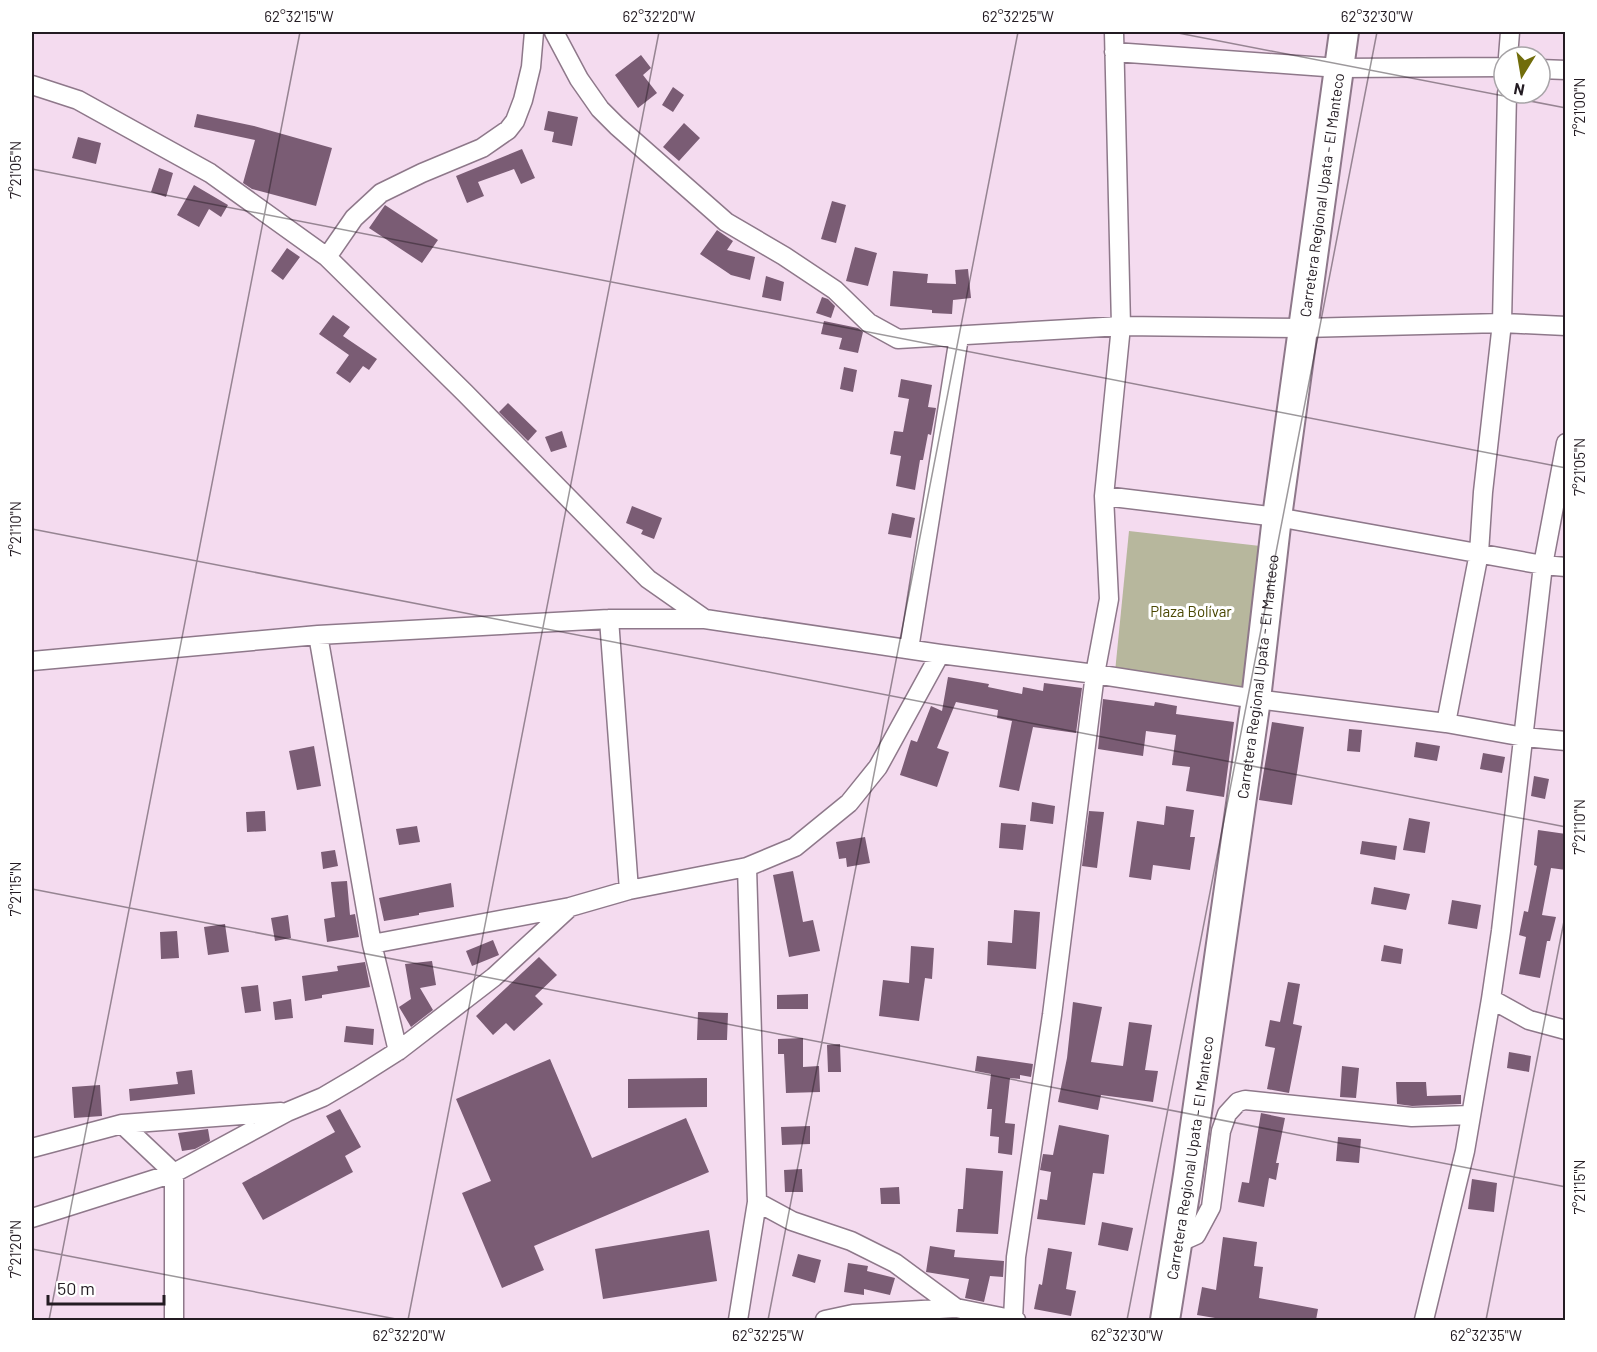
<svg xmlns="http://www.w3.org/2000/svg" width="1597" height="1352" viewBox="0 0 1597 1352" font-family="Barlow,sans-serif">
	<rect width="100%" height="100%" fill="#f4dbef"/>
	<path fill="#b7b79d" d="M1129 531 1269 547 1251 688 1115 672Z"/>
	<path fill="#7a5c74" d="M641 55 651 68 643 75 657 93 638 108 615 75Z
		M673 87 684 95 673 112 662 105Z
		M548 111 578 117 572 146 552 142 554 132 544 130Z
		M197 114 254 126 332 148 316 206 252 189 243 183 255 140 194 127Z
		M684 123 700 138 679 161 663 147Z
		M78 137 101 143 96 164 72 158Z
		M522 149 535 178 521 184 514 169 478 182 484 196 467 203 456 176Z
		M159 168 173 173 166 197 151 192Z
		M194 185 228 205 221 217 209 209 199 227 177 215Z
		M832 201 846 205 836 243 821 239Z
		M385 205 438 240 422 263 369 228Z
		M717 230 733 241 727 250 755 257 750 280 731 275 700 254Z
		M855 247 877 253 868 286 846 281Z
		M287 248 300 257 283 280 271 271Z
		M968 269 971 298 953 300 952 314 932 313V310L890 306 893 271 928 274 927 283 956 284 955 270Z
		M766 276 784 282 781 301 762 297Z
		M822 297 828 299 835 306 831 318 816 313Z
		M333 315 350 327 343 336 377 359 369 370 363 366 350 383 336 373 349 355 319 334Z
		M824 321 858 328 863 332 858 353 839 349 842 338 821 334Z
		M844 367 857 370 853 392 840 389Z
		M901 379 932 385 928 407 936 408 931 435 928 434 923 460H920L915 490 896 486 901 456 890 454 894 431 903 432 909 399 898 397Z
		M508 403 537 431 528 441 499 412Z
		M562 431 567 447 551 452 545 437Z
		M632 506 662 518 654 539 641 534 643 530 626 523Z
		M892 513 915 518 911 538 888 534Z
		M948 677 989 684 988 687 1022 694 1023 687 1043 691 1044 683 1082 688 1076 733 1033 727 1019 791 999 787 1012 721 997 718 998 710 956 702 937 748 949 752 937 787 900 775 911 740 917 742 931 706 942 711Z
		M1103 699 1154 706 1155 702 1177 706 1176 714 1234 722 1224 797 1186 791 1190 767 1172 765 1176 735 1146 731 1143 756 1098 749Z
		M1272 722 1304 727 1292 805 1259 800Z
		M1349 729 1362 730 1360 752 1347 751Z
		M1416 742 1440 746 1437 761 1414 757Z
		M314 746 321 786 297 790 289 751Z
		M1483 753 1505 757 1502 773 1480 769Z
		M1534 776 1549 779 1545 799 1531 796Z
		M1032 802 1055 806 1053 824 1030 821Z
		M1166 806 1194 810 1190 837H1195L1190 870 1153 865 1151 880 1129 877 1137 821 1164 825Z
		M265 811 266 831 247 832 246 812Z
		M1089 811 1104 812 1097 868 1082 866Z
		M1409 818 1430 822 1425 853 1403 850Z
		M1001 823 1026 825 1023 850 999 848Z
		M417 826 420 842 399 845 396 829Z
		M1538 830 1566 834V870L1551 868 1542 915 1556 917 1550 941H1547L1540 978 1519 974 1526 937 1519 935 1524 911 1528 912 1537 866 1534 865Z
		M865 837 870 863 847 867 846 858 839 859 836 842Z
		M1362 841 1397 846 1395 860 1360 854Z
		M335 850 338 866 323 869 321 852Z
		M793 871 803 922 813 920 820 951 789 957 773 875Z
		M347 881 350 915 355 914 359 937 327 942 324 919 335 917 331 882Z
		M451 883 454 907 419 913V915L384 921 379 898Z
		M1374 887 1410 894 1406 910 1371 904Z
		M1452 900 1481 905 1477 929 1448 924Z
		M1014 910 1040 912 1036 969 987 965 988 941 1012 943Z
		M288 915 291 938 275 941 271 918Z
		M225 924 229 952 208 955 204 927Z
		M177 931 179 958 161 959 160 932Z
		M493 940 499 955 472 966 466 951Z
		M1384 945 1403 949 1401 964 1381 961Z
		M911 946 934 948 932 979 925 978 919 1021 879 1016 883 980 909 983Z
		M539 957 557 975 535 996 543 1004 514 1031 506 1023 493 1035 476 1016Z
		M432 961 436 985 420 988 433 1010 411 1027 399 1007 411 999 405 964Z
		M365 962 370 987 322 995V998L305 1001 302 976 338 971 337 966Z
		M1288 982 1300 984 1293 1024 1302 1026 1289 1093 1267 1089 1275 1048 1265 1046 1270 1020 1280 1022Z
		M258 985 261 1011 245 1013 241 987Z
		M808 994V1009H777V995Z
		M291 999 293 1018 275 1020 273 1002Z
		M1073 1002 1102 1007 1091 1062 1123 1066 1129 1022 1152 1025 1145 1070 1158 1071 1153 1102 1101 1095 1098 1110 1058 1102 1067 1058Z
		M698 1012 728 1013 727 1040H697Z
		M346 1026 374 1029 373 1045 344 1042Z
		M803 1038V1067L819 1066 820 1092 786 1093 784 1054H778V1039Z
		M840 1044 841 1072H828L827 1045Z
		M1509 1052 1531 1056 1529 1072 1507 1068Z
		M977 1056 1033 1064 1031 1077 1020 1075V1079L1010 1078 1005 1123 1015 1124 1012 1155 998 1153 999 1137 990 1136 992 1109H987L991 1074 975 1071Z
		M550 1059 592 1158 686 1118 709 1172 534 1246 544 1270 502 1288 462 1193 491 1181 456 1099Z
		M1342 1066 1359 1068 1356 1098 1340 1097Z
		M192 1070 195 1094 130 1101 129 1089 178 1084 176 1072Z
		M707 1078V1107L628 1108V1079Z
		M1396 1082H1426L1427 1096 1461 1095V1104L1412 1106 1397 1104Z
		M100 1085 102 1116 74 1118 72 1087Z
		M340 1109 361 1147 345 1156 353 1172 263 1220 242 1183 335 1132 326 1116Z
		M1261 1113 1285 1118 1276 1163H1279L1276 1180 1269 1178 1264 1207 1238 1202 1242 1182 1249 1183Z
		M1059 1125 1109 1135 1104 1174 1093 1173 1085 1225 1037 1219 1040 1199 1047 1200 1051 1172 1040 1170 1043 1154 1053 1155Z
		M810 1126V1144L782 1145 781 1127Z
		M208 1129 210 1141 195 1149 182 1151 178 1133Z
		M1338 1137 1361 1139 1359 1163 1336 1161Z
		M966 1168 1003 1171 998 1234 956 1232 958 1209H963Z
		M802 1169 803 1192H785L784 1170Z
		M1472 1179 1497 1183 1494 1212 1468 1209Z
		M899 1187 900 1204H881L880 1188Z
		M1102 1222 1133 1228 1128 1251 1098 1245Z
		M709 1230 717 1281 603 1299 595 1249Z
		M1223 1237 1257 1242 1254 1266 1263 1267 1259 1298 1318 1309 1316 1320H1227L1197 1315 1202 1287 1216 1290Z
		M930 1246 955 1250 954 1257 1004 1261 1003 1277 990 1276 984 1302 965 1298 969 1279 926 1272Z
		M1048 1248 1072 1252 1066 1289 1076 1291 1071 1316 1034 1309 1039 1284 1042 1285Z
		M798 1254 821 1260 815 1283 792 1276Z
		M848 1263 868 1266 867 1271 895 1278 890 1295 864 1289V1295L844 1292Z"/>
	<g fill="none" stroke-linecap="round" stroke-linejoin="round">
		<g stroke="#8e788a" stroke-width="21">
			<path id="street" d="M554 32 579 79 600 109 617 126 726 222 784 256 835 290 869 323 898 339 1121 326 1303 328 1502 323 1566 326
				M1114 52 1339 68 1504 67
				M1508 57 1510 32
				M1540 69 1566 70
				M32 85 78 100 210 173 327 257 465 393 648 579 705 619
				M327 257 354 218 381 193 422 173 482 148 508 130 515 121 523 100 531 67 534 32
				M1104 496 1277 517 1543 565 1566 567
				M609 619 629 890
				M318 635 372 944 398 1051
				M909 649 959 337
				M32 661 318 635 609 619H705L940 654 1095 674 1256 699 1446 723 1524 737 1566 741
				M1446 723 1479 553 1483 492 1502 323 1507 93
				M372 944 570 907 629 890 747 867 795 847 849 803 878 767 940 654
				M1491 999 1529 1020 1566 1030
				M122 1124 174 1173V1320
				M32 1148 122 1124 281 1112
				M757 1202 792 1221 851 1241 895 1263 956 1308 1016 1320
				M32 1218 174 1173 287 1112 323 1097 357 1077 398 1051 494 977 570 907
				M1178 1243 1196 1235 1211 1207 1221 1131 1227 1114 1238 1102 1245 1100 1412 1117 1470 1115
				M1013 1319 1016 1257 1052 1015 1095 674 1109 599 1104 496 1121 326 1114 32
				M738 1320 757 1202 747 867
				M825 1320 853 1314 956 1308
				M1424 1320 1465 1151 1491 999 1501 931 1543 565 1566 443"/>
		</g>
		<g stroke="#8e788a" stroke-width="32">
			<g id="primary">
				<path id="s1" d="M1165 1320 1188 1175 1256 699 1277 517 1344 32"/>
			</g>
		</g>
		<use href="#street" stroke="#fff" stroke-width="18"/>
		<use href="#primary" stroke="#fff" stroke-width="28"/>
	</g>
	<path fill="none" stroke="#231b22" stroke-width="1.5" stroke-opacity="0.45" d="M1173 32 1566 108M32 169 1566 468M32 529 1566 827M32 889 1566 1187M32 1249 401 1320M49 1320 300 32M408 1320 659 32M768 1320 1018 32M1127 1320 1377 32M1486 1320 1566 911"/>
	<g text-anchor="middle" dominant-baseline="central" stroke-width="6" stroke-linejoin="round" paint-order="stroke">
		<g font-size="15" fill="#231b22" stroke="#fff">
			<text stroke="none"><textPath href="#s1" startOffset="1136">Carretera Regional Upata - El Manteco</textPath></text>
			<text stroke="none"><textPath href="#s1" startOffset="650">Carretera Regional Upata - El Manteco</textPath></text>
			<text stroke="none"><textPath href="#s1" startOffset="164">Carretera Regional Upata - El Manteco</textPath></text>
		</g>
		<g font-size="15" fill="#4a4703" stroke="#fff">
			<text x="1191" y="611">Plaza Bolívar</text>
		</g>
	</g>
	<rect width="1597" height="1352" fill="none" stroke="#ffffff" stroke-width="66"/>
	<g transform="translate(1522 75) rotate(191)"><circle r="28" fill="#ffffff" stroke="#a7a4a7" stroke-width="1.5"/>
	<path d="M0-4.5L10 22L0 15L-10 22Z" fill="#716d0b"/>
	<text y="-9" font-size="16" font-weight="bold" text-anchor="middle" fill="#231b22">N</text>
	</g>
	<path d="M48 1295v9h116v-9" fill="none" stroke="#231b22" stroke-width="3"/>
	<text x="57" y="1295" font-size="18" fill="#231b22" stroke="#ffffff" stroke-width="4.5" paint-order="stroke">50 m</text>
	<rect x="33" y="33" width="1531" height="1286" fill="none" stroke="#231b22" stroke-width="2"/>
	<g font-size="15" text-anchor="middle" fill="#231b22">
		<text x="299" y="22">62°32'15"W</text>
		<text x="659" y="22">62°32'20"W</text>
		<text x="1018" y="22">62°32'25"W</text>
		<text x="1377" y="22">62°32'30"W</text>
		<text transform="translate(1580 107) rotate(-90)" y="5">7°21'00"N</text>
		<text transform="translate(16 170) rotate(-90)" y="5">7°21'05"N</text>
		<text transform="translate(1580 467) rotate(-90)" y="5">7°21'05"N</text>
		<text transform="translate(16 529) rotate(-90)" y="5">7°21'10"N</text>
		<text transform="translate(1580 827) rotate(-90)" y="5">7°21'10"N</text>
		<text transform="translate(16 889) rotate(-90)" y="5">7°21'15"N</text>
		<text transform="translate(1580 1187) rotate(-90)" y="5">7°21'15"N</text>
		<text transform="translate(16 1249) rotate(-90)" y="5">7°21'20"N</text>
		<text x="409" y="1341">62°32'20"W</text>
		<text x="768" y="1341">62°32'25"W</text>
		<text x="1127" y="1341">62°32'30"W</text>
		<text x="1486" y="1341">62°32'35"W</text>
	</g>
</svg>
